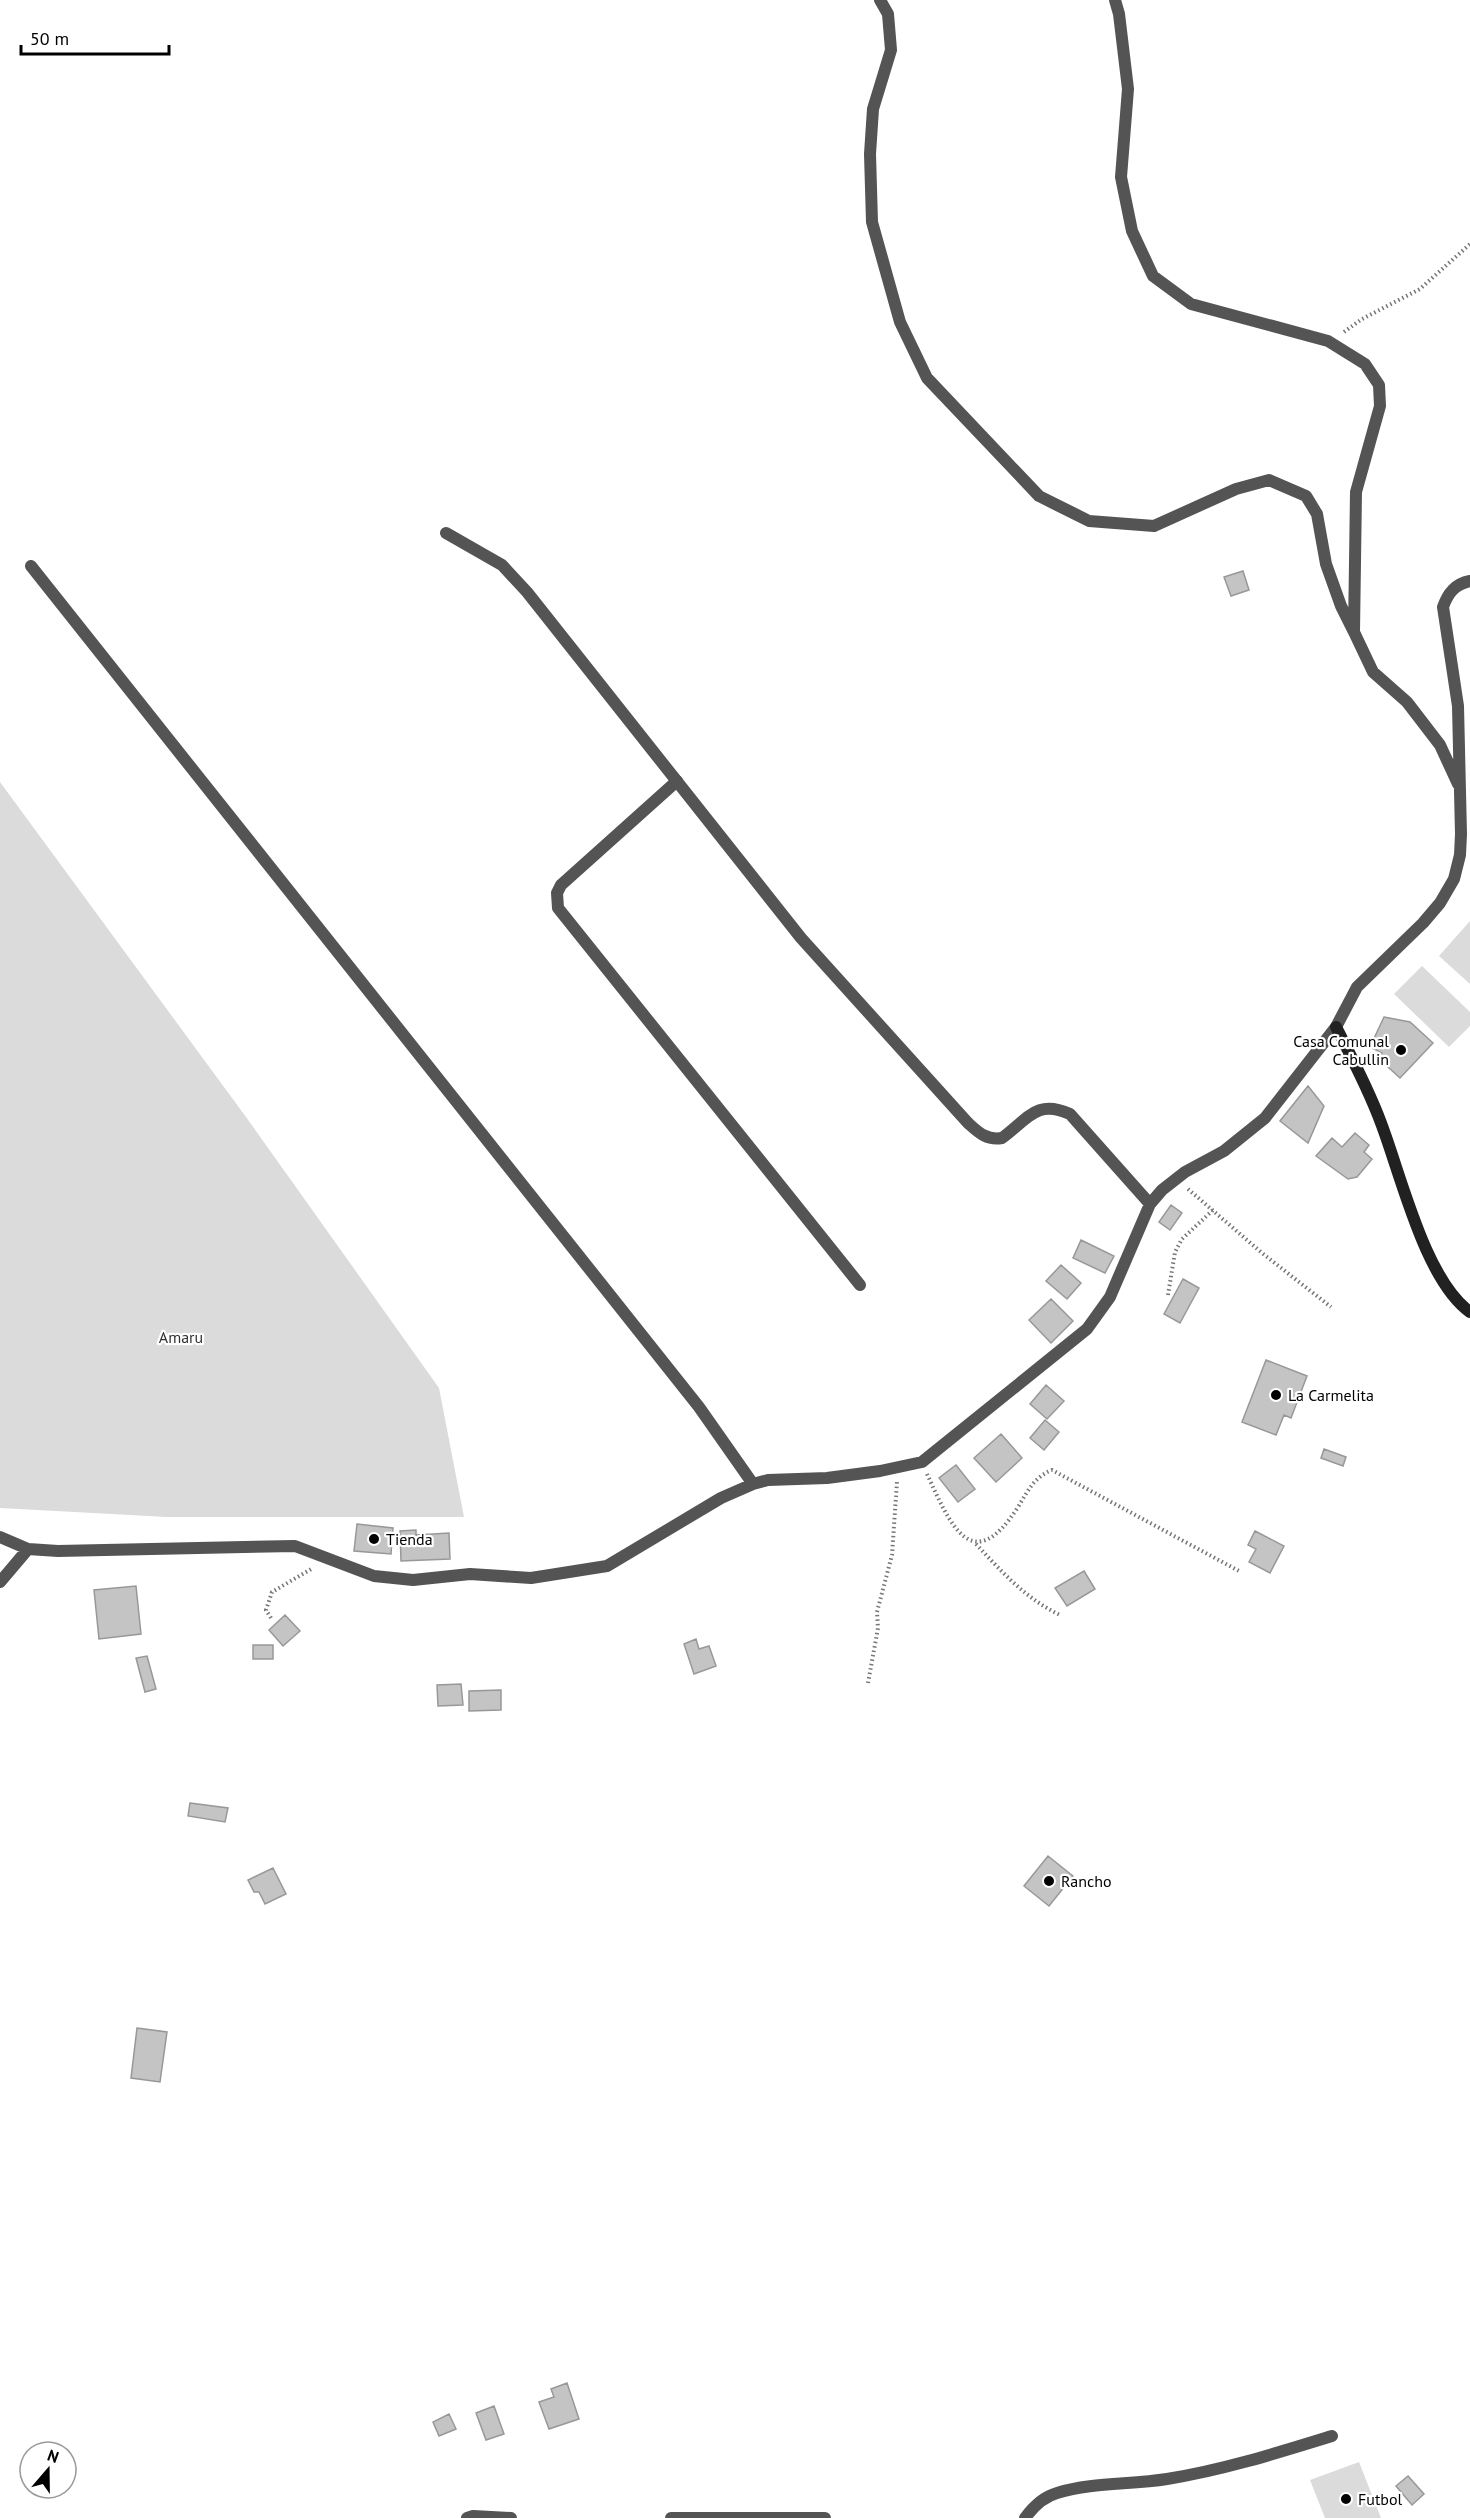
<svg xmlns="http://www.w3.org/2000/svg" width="1470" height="2518" viewBox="0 0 1470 2518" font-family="'PT Sans',sans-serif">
	<rect width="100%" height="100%" fill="#fff"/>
	<path fill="#dbdbdb" d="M0 782 246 1117 439 1388 464 1517H167L0 1508Z
		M1470 921V984L1439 956Z
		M1422 966 1470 1012V1026L1449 1047 1394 994Z
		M1359 2462 1381 2518H1325L1310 2480Z"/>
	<path fill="#c4c4c4" stroke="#989898" stroke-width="1.5" d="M1243 571 1249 590 1231 596 1224 577Z
		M1384 1017 1410 1022 1433 1043 1400 1078 1378 1058 1382 1053 1370 1047Z
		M1308 1086 1324 1106 1308 1143 1280 1121Z
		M1355 1133 1369 1145 1364 1152 1372 1159 1357 1177 1348 1179 1316 1156 1332 1138 1342 1147Z
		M1171 1205 1182 1213 1170 1230 1159 1222Z
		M1081 1240 1114 1256 1105 1273 1073 1258Z
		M1061 1265 1081 1283 1067 1299 1046 1281Z
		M1183 1279 1199 1288 1180 1323 1164 1314Z
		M1051 1299 1073 1321 1051 1343 1029 1320Z
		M1266 1360 1307 1376 1291 1418 1284 1415 1276 1435 1242 1422Z
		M1046 1385 1064 1401 1047 1419 1030 1404Z
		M1045 1420 1059 1432 1044 1450 1030 1438Z
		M1001 1434 1022 1458 996 1482 974 1458Z
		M1324 1449 1346 1457 1343 1466 1321 1458Z
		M956 1465 975 1489 958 1502 939 1478Z
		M357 1524 393 1528 391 1554 354 1551Z
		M416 1530V1535L449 1533 450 1559 401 1561 400 1531Z
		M1255 1531 1284 1546 1270 1573 1249 1562 1256 1549 1248 1545Z
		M1084 1571 1095 1589 1067 1606 1055 1588Z
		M136 1586 141 1634 99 1639 94 1590Z
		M285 1615 300 1631 283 1646 269 1630Z
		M696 1639 699 1649 709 1646 716 1666 694 1674 684 1644Z
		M253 1645H273V1659H253Z
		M147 1656 156 1689 145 1692 136 1658Z
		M461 1684 463 1705 438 1706 437 1685Z
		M501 1690V1710L469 1711V1691Z
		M190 1803 228 1808 225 1822 188 1816Z
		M1048 1856 1073 1876 1049 1906 1024 1886Z
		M273 1868 286 1894 265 1904 259 1892H254L248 1880Z
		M137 2028 167 2032 160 2082 131 2078Z
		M567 2383 579 2419 549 2429 539 2402 554 2397 551 2389Z
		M494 2406 504 2434 486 2440 476 2413Z
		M449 2414 456 2429 439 2436 433 2422Z
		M1408 2476 1424 2494 1412 2505 1396 2486Z"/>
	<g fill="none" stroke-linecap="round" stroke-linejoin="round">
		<path stroke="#767676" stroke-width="4" stroke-dasharray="1.5 3" stroke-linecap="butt" d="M1344 332 1362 319 1420 289 1470 244
			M1188 1189 1262 1253 1331 1307
			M1168 1295 1175 1252 1182 1239 1213 1210
			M927 1474C950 1524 972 1579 1018 1507 1028 1491 1034 1477 1052 1470L1239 1571
			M976 1544C1001 1571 1026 1599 1060 1615
			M271 1618 266 1610 272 1592 313 1568
			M868 1683 878 1628 877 1612 892 1555 897 1482"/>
		<path stroke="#545454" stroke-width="12" d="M677 781 561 885 557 893 558 908 860 1285"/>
		<path stroke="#545454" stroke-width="12" d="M880 0 888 14 891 50 873 109 870 154 872 222 900 322 927 378 1039 496 1089 521 1154 526 1236 489 1269 480 1306 496 1317 514 1326 564 1341 606 1354 632
			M1115 0 1119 14 1128 89 1121 177 1132 231 1153 276 1191 304 1328 341 1365 364 1379 385 1380 406 1356 492 1354 632 1373 672 1407 702 1440 745 1458 784
			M446 533 502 565 527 592 801 938 968 1123C978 1132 987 1141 1002 1138 1028 1119 1036 1099 1070 1114L1150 1204
			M31 566 699 1407 753 1484
			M0 1537 28 1549 58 1551 295 1546 374 1576 413 1580 470 1574 531 1578 607 1566 721 1498 753 1484 768 1480 827 1478 880 1471 922 1462 1087 1329 1110 1297 1150 1204 1162 1190 1185 1172 1224 1151 1265 1118 1336 1027 1357 987 1423 923 1440 903 1454 879 1460 855 1461 834 1458 706 1443 607C1448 593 1455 584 1470 581
			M0 1582 28 1549
			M467 2518 473 2516 511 2518
			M671 2518H825
			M1025 2518C1033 2507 1043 2497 1057 2493 1092 2482 1130 2485 1167 2479 1223 2470 1277 2453 1332 2436"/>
		<path stroke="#212121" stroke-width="12" d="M1336 1027C1352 1058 1369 1090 1381 1123 1401 1175 1425 1280 1470 1312"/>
	</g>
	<g fill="#000" stroke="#fff" stroke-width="2">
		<circle cx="1401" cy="1050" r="6"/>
		<circle cx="1276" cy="1395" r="6"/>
		<circle cx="374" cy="1539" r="6"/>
		<circle cx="1049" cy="1881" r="6"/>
		<circle cx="1346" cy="2499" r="6"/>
	</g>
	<g text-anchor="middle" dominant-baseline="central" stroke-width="4.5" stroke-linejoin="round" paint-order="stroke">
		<g font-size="16" fill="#000" stroke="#fff" text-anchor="start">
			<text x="1389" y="1041" text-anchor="end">Casa Comunal<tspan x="1389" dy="18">Cabullin</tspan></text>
			<text x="1288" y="1395">La Carmelita</text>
			<text x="386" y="1539">Tienda</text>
			<text x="1061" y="1881">Rancho</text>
			<text x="1358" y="2499">Futbol</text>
		</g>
		<g font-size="16" fill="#323232" stroke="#fff">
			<text x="181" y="1337">Amaru</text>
		</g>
	</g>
	<g transform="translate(48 2470) rotate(20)"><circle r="28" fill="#ffffff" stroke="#999999" stroke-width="1.5"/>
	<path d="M0-4.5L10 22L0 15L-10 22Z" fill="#000000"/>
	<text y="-9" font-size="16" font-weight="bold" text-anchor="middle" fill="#000000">N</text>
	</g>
	<path d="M21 45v9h148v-9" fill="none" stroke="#000000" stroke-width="3"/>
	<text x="30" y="45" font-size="18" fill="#000000" stroke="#ffffff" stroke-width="4.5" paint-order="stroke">50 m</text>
</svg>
